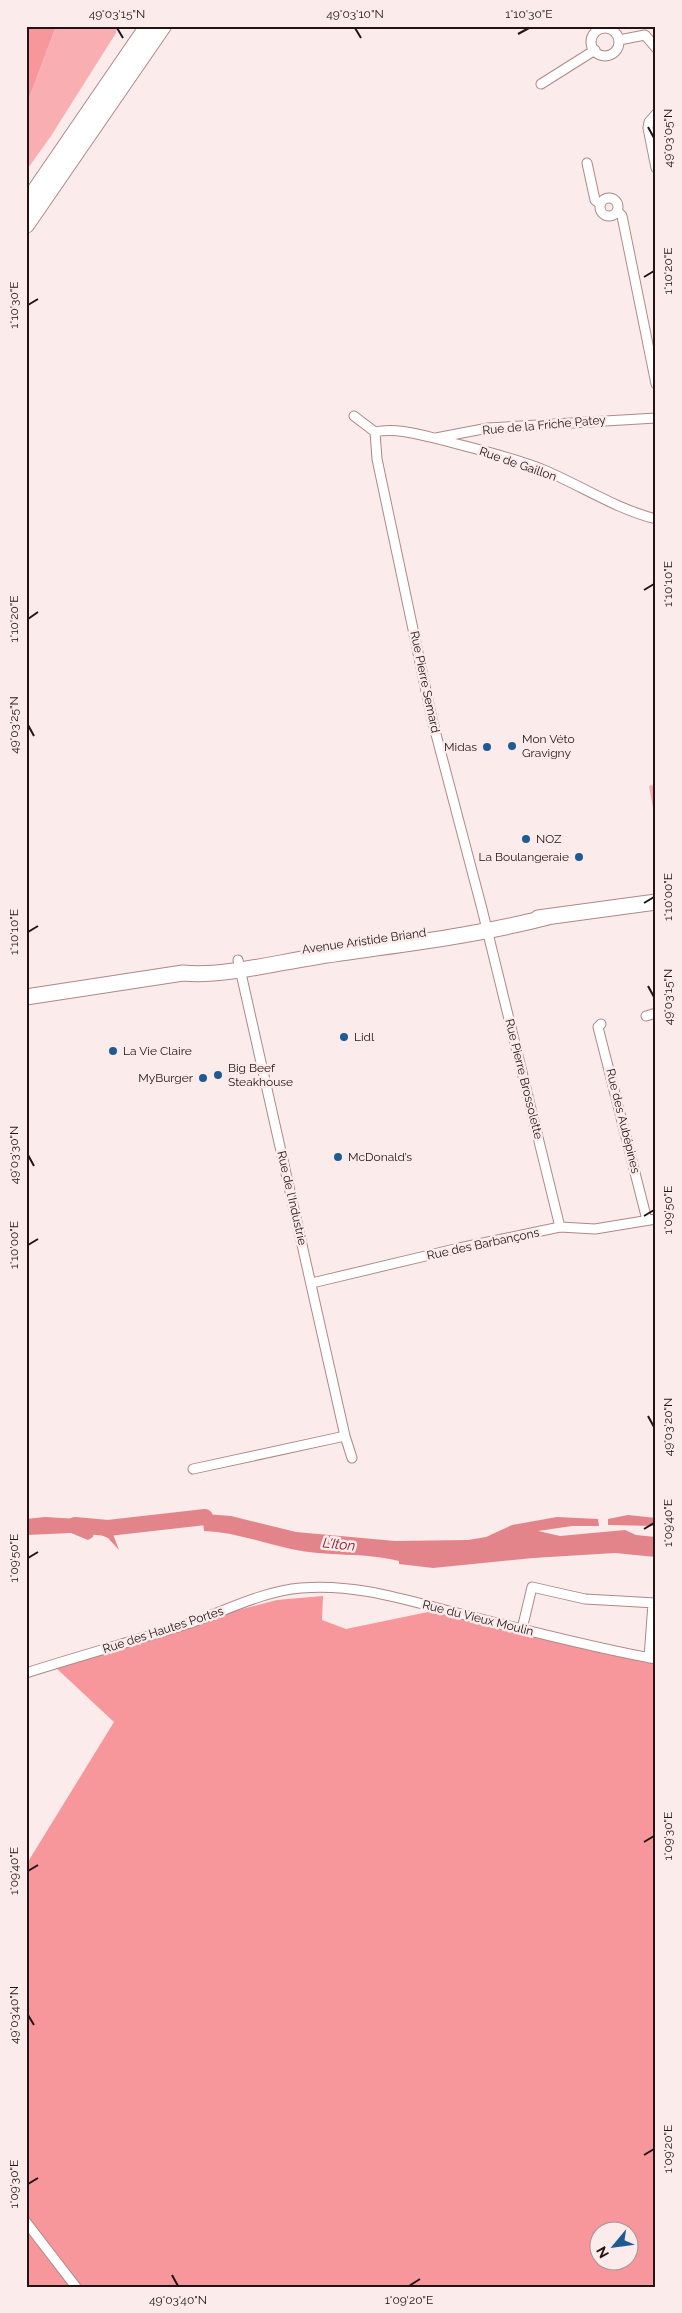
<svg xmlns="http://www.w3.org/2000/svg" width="682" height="2313" viewBox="0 0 682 2313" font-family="Raleway,sans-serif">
	<rect width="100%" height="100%" fill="#fcebeb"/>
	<path fill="#f9afb2" d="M56 26H117L116 33 51 136 26 171V106Z
		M656 784V808H653L649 786Z"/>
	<path fill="#f7969b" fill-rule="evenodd" d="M26 26H56L26 106Z
		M323 1596 322 1620 346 1629 428 1612 656 1660V2287H26V1865L114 1722 54 1666 219 1615 277 1600ZM600 2230H630V2260H600Z"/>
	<path fill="#e3848a" d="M205 1514 231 1516 296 1532 395 1541 468 1540 486 1537 512 1525 557 1517 598 1519 599 1526H572L538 1531 560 1536 625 1530 636 1535 656 1537V1557L615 1553 533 1558 433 1568 399 1564V1561C364 1552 327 1557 291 1549 263 1543 234 1532 204 1531L203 1522H184L183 1515Z
		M628 1515 656 1518V1526L608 1525V1519Z
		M45 1517 95 1520 97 1528 108 1521 119 1550 108 1538 94 1532 93 1537 88 1540 71 1533 26 1535V1519Z"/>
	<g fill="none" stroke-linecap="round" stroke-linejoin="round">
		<path stroke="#e3848a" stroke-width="16" d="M75 1525 108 1528 205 1517"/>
		<g stroke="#af8889" stroke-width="11">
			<path id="street" d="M591 42a14 14 0 1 1 28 0a14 14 0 1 1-28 0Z
				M619 40 645 35 656 48
				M541 84 595 50
				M656 114 649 122 648 128 656 168
				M587 163 595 200 600 204
				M600 207a9 9 0 1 1 18 0a9 9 0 1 1-18 0Z
				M617 211 622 216 656 384
				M354 416 375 432
				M375 432 377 459 432 719 482 909 560 1227
				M375 432C396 427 421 435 442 440 476 449 512 457 544 470 582 486 616 509 656 519
				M436 438 488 428 656 418
				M646 1016 656 1013
				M601 1024 598 1027 647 1220
				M312 1283 459 1248 560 1227 595 1229 656 1219
				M345 1436 352 1458
				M193 1469 345 1436 238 960
				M522 1629 532 1587 585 1599 656 1603
				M649 1658 653 1603
				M26 1673C82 1655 138 1640 193 1622 227 1610 264 1591 301 1588 354 1583 406 1600 457 1613 523 1629 589 1647 656 1659
				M26 2222 76 2287"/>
		</g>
		<g stroke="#af8889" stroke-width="17">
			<path id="primary" d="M538 918 656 902
				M26 997 183 973C222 977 275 963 315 957 392 945 472 937 548 917"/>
		</g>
		<g stroke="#af8889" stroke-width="18">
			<path id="highway" d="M26 204 148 26
				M26 225 163 26"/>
		</g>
		<use href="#street" stroke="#fff" stroke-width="9"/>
		<use href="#primary" stroke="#fff" stroke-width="15"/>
		<use href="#highway" stroke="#fff" stroke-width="16"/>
	</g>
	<path fill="none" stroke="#221414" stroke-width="2" d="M117 28 123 38M355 28 361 38M518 34 529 28M648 127 654 138M644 277 654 271M28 305 38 299M644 590 654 584M28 619 38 612M28 725 34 736M644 903 654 897M28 932 38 926M648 986 654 997M28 1155 34 1166M644 1216 654 1210M28 1245 38 1239M648 1416 654 1427M644 1529 654 1523M28 1558 38 1552M644 1842 654 1836M28 1871 38 1865M28 2015 34 2025M644 2155 654 2149M28 2184 38 2178M172 2275 178 2286M409 2286 420 2279"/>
	<g fill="#1f5b92" stroke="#fcebeb" stroke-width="2">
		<circle cx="512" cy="746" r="5"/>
		<circle cx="487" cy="747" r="5"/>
		<circle cx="526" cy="839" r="5"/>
		<circle cx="579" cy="857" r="5"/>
		<circle cx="344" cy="1037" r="5"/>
		<circle cx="113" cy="1051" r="5"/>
		<circle cx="218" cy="1075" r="5"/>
		<circle cx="203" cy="1078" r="5"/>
		<circle cx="338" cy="1157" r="5"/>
	</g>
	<g text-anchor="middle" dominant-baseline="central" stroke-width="5" stroke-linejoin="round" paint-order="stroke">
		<g font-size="12" fill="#221414" stroke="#fcebeb">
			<text transform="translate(544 425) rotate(-5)">Rue de la Friche Patey</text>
			<text transform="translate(518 464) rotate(19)">Rue de Gaillon</text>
			<text transform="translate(425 682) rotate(78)">Rue Pierre Semard</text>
			<text transform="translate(364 941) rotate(-8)">Avenue Aristide Briand</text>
			<text transform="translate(524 1079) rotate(76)">Rue Pierre Brossolette</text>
			<text transform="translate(623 1121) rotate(76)">Rue des Aubépines</text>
			<text transform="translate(292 1198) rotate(77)">Rue de l'Industrie</text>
			<text transform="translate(483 1244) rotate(-12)">Rue des Barbançons</text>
			<text transform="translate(478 1618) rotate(14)">Rue du Vieux Moulin</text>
			<text transform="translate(163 1630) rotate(-18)">Rue des Hautes Portes</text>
		</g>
		<g font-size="12" fill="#221414" stroke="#fcebeb" text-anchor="start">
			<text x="522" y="739">Mon Véto<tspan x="522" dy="14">Gravigny</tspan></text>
			<text x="477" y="747" text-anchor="end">Midas</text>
			<text x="536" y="839">NOZ</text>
			<text x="569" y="857" text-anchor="end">La Boulangeraie</text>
			<text x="354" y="1037">Lidl</text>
			<text x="123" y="1051">La Vie Claire</text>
			<text x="228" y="1068">Big Beef<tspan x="228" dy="14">Steakhouse</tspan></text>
			<text x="193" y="1078" text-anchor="end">MyBurger</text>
			<text x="348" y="1157">McDonald’s</text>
		</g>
		<g font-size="14" font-style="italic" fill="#89182e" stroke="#fcebeb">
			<text transform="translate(339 1544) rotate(6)">L'Iton</text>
		</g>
	</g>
	<rect width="682" height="2313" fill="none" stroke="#fcebeb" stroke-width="55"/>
	<g transform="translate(614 2246) rotate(241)"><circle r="24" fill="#fcebeb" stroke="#a59595"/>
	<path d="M0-4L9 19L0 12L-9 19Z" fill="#1f5b92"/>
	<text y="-8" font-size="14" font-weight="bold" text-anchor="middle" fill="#221414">N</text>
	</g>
	<rect x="28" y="28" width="626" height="2258" fill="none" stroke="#221414" stroke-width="2"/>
	<g font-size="12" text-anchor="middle" fill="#221414">
		<text x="117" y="18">49°03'15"N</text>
		<text x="355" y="18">49°03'10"N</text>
		<text x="529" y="18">1°10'30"E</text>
		<text transform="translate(668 138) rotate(-90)" y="4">49°03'05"N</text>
		<text transform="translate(668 271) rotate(-90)" y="4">1°10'20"E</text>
		<text transform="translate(14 305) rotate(-90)" y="4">1°10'30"E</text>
		<text transform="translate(668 584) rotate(-90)" y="4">1°10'10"E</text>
		<text transform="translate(14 619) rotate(-90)" y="4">1°10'20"E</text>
		<text transform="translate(14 725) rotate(-90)" y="4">49°03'25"N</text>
		<text transform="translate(668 897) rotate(-90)" y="4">1°10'00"E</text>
		<text transform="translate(14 932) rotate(-90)" y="4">1°10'10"E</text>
		<text transform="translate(668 997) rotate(-90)" y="4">49°03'15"N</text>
		<text transform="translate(14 1155) rotate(-90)" y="4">49°03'30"N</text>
		<text transform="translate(668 1210) rotate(-90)" y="4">1°09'50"E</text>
		<text transform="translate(14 1245) rotate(-90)" y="4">1°10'00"E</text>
		<text transform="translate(668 1427) rotate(-90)" y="4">49°03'20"N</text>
		<text transform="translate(668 1523) rotate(-90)" y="4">1°09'40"E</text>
		<text transform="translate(14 1558) rotate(-90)" y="4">1°09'50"E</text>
		<text transform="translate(668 1836) rotate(-90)" y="4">1°09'30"E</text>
		<text transform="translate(14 1871) rotate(-90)" y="4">1°09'40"E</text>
		<text transform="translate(14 2015) rotate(-90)" y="4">49°03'40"N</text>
		<text transform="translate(668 2149) rotate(-90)" y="4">1°09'20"E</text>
		<text transform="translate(14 2184) rotate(-90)" y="4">1°09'30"E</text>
		<text x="178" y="2304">49°03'40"N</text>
		<text x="409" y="2304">1°09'20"E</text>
	</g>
</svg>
